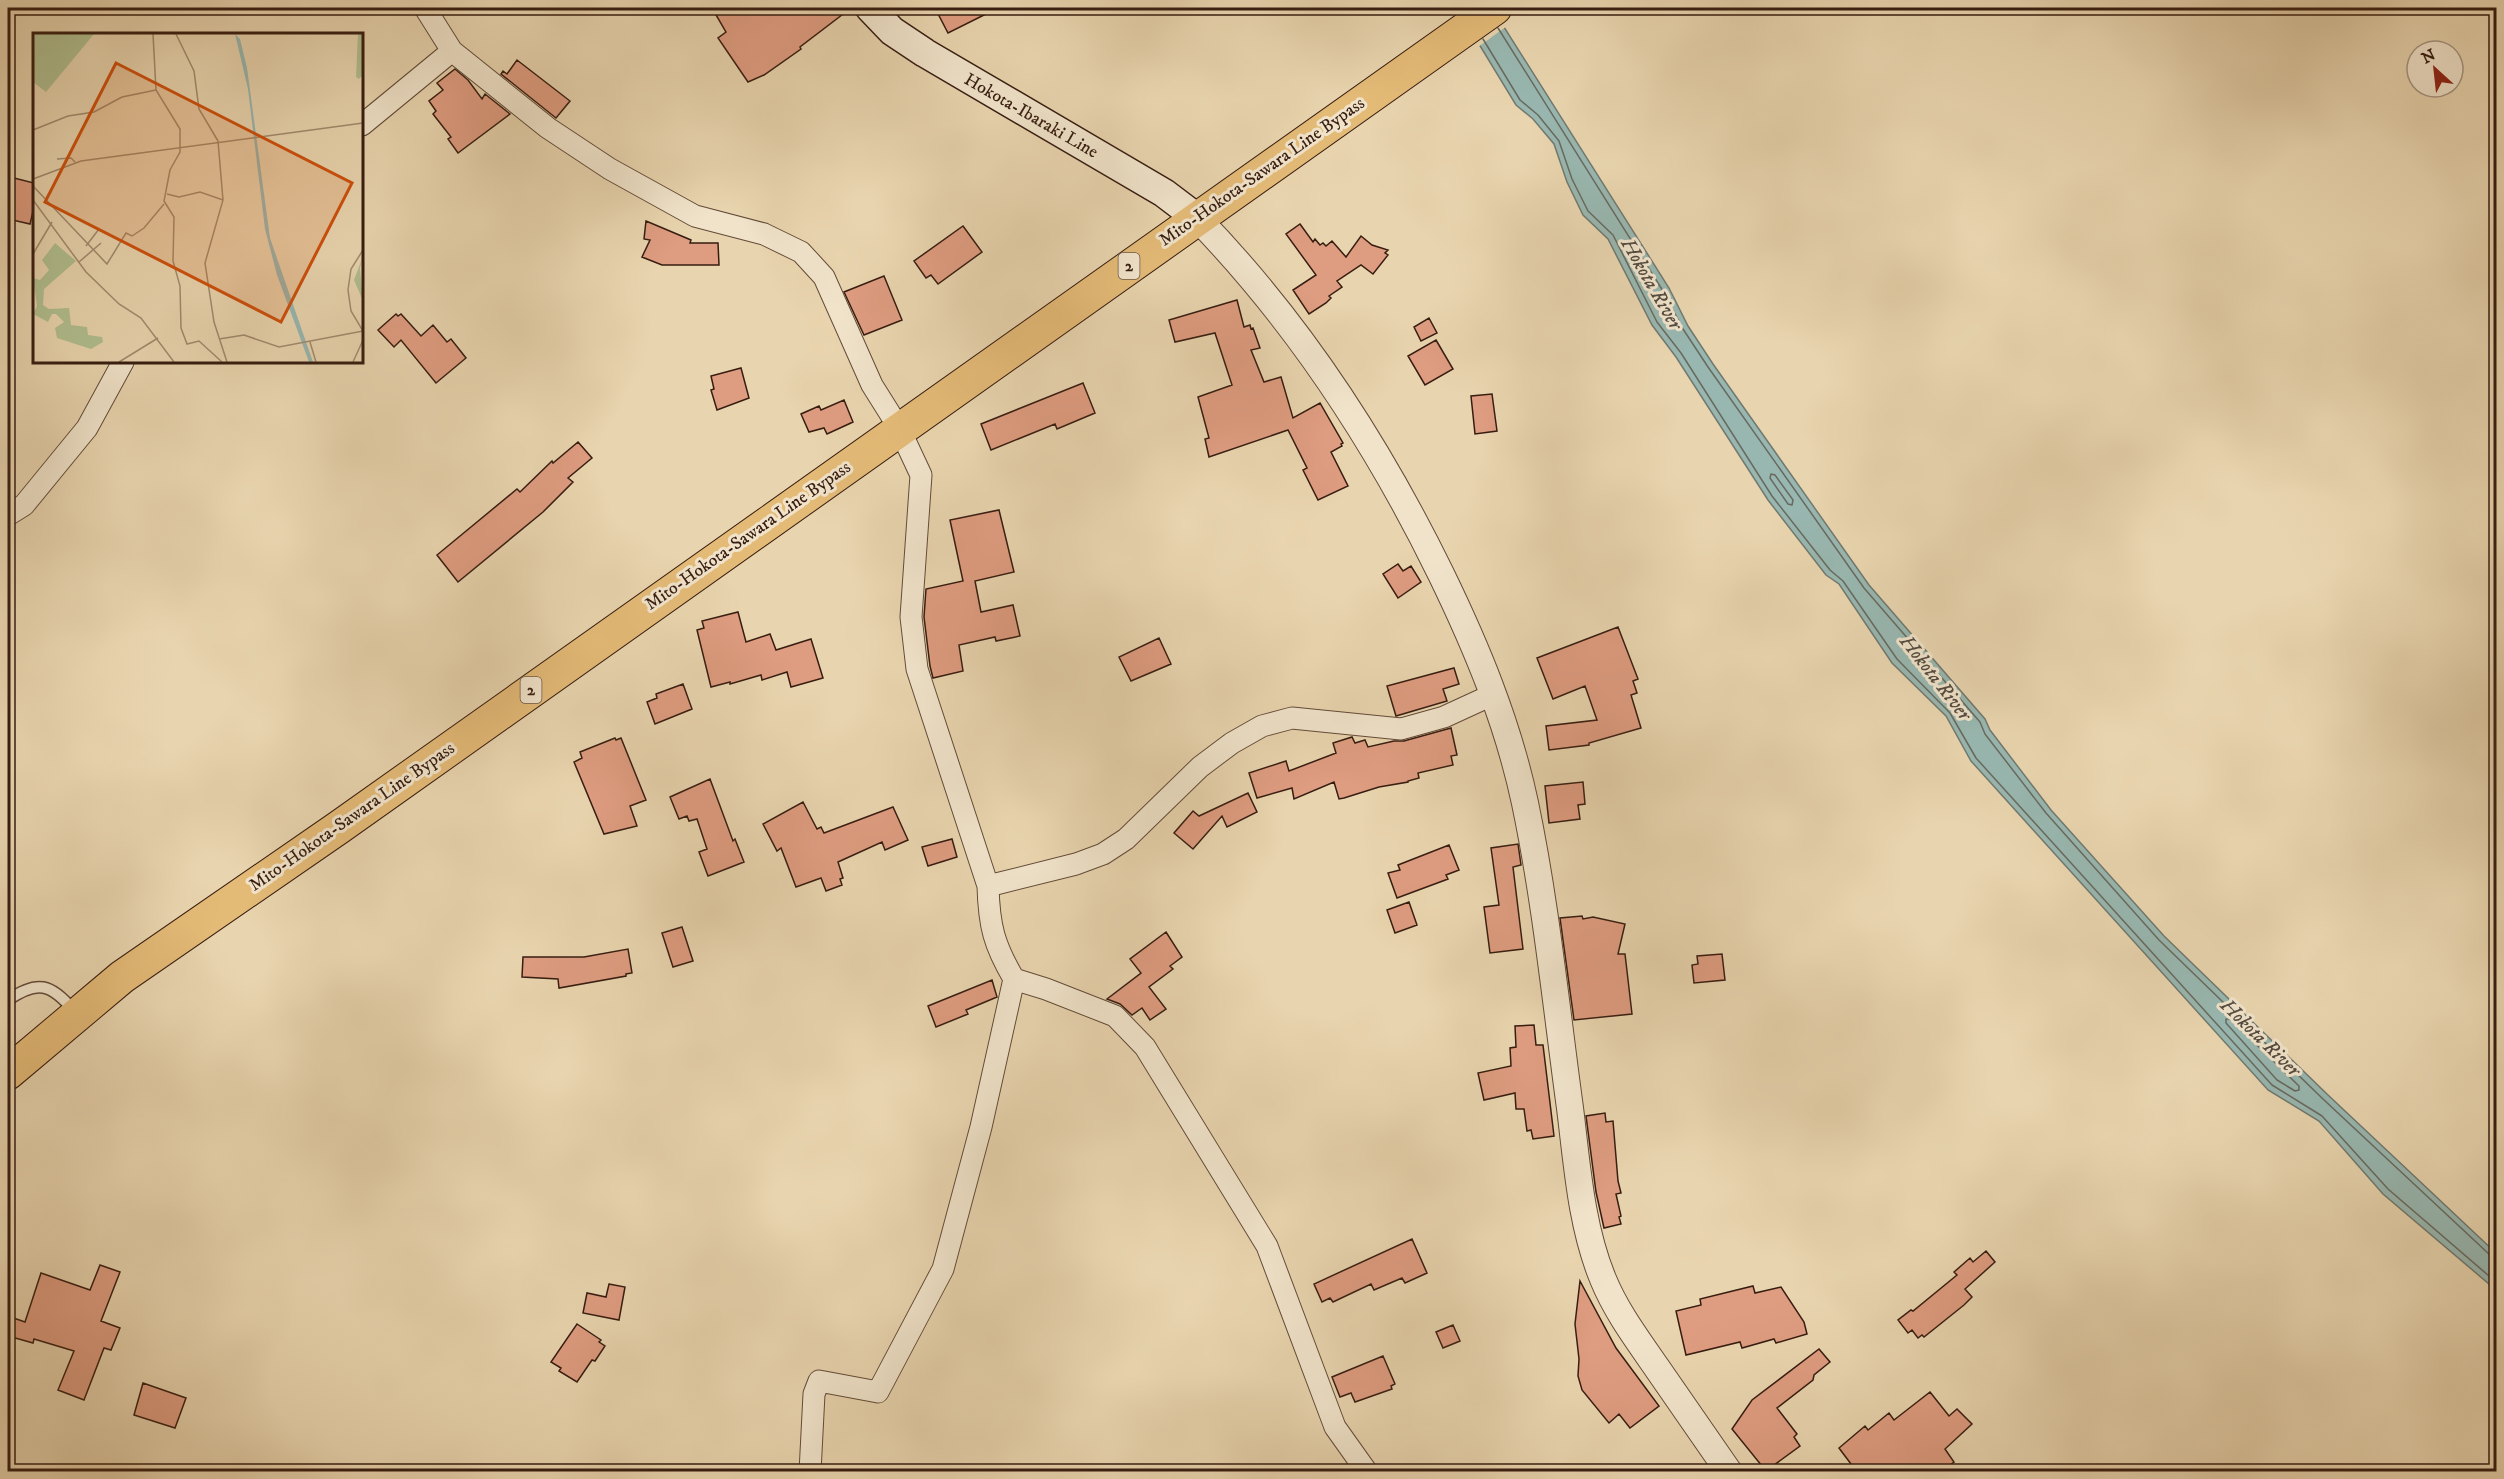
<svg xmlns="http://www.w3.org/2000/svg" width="2504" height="1479" viewBox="0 0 2504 1479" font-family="'IM FELL DW Pica',serif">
	<rect width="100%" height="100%" fill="#e8d4ae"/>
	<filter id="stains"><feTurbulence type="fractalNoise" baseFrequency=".00333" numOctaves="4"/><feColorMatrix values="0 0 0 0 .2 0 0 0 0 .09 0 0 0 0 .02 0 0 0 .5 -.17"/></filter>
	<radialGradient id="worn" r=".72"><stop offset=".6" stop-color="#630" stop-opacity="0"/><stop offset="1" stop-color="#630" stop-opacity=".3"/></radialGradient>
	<path fill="#98b7b0" stroke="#717970" stroke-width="1.5" d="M1457 8H1492L1669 288 1688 326 1713 364 1869 585 1985 719 1990 730 2051 810 2164 936 2328 1095 2496 1253V1290L2383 1194 2319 1121 2268 1090 1971 761 1946 716 1892 663 1839 584 1826 575 1768 500 1676 357 1652 325 1608 239 1583 215 1567 182 1554 144 1533 119 1516 105Z"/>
	<path fill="#e8d4ae" d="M1454 8H1495L1507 26 1478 47Z"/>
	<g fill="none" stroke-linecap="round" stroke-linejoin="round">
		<path stroke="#686a60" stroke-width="1.5" d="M1498 28 1663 291 1683 329 1708 367 1864 588 1980 722 1985 734 2046 813 2159 940 2323 1099 2490 1255 2496 1257
			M1483 39 1520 100 1538 115 1559 141 1572 179 1588 211 1613 235 1657 322 1681 353 1772 496 1830 570 1843 581 1897 659 1950 713 1976 758 2272 1085 2322 1116 2388 1189 2496 1282
			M1771 474 1775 475 1793 500 1792 505 1788 504 1770 478Z
			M2226 1019H2230L2299 1086V1090L2295 1091 2277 1080 2226 1023Z"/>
	</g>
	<path fill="#de9c80" stroke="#371d11" stroke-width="1.5" d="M712 8H851L800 47 801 49 764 75 748 82 718 38 726 32Z
		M935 8H998L948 33Z
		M517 60 570 101 556 118 501 74 503 71 507 74Z
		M455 69 468 80 482 99 485 94 510 114 458 153 448 139 451 137 433 114 436 111 429 101 443 90 437 83Z
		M10 177 34 183V207L30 224 8 219V189Z
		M646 221 691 240 690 243H718L719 265H662L642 257 650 240 644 239Z
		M1300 224 1313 242 1315 239 1320 245 1323 243 1326 246 1332 241 1346 257 1361 236 1372 245 1388 250 1385 253 1388 255 1373 274 1361 265 1337 281 1342 287 1329 296 1331 298 1326 303 1309 314 1293 290 1316 275 1286 234Z
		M963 226 982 252 938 284 931 275 926 278 914 261Z
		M884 276 902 320 864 335 844 292Z
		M1237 300 1244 327 1250 325 1251 329 1253 328 1260 348 1251 350 1264 382 1281 377 1293 418 1320 403 1343 443 1341 444 1342 446 1331 452 1348 486 1318 500 1303 470 1307 468 1288 430 1209 457 1205 439 1209 438 1198 397 1232 385 1215 333 1175 342 1169 320Z
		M396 314 398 316 401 314 421 336 433 325 447 342 451 339 466 358 436 383 401 340 394 347 378 330Z
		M1429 318 1437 333 1421 341 1414 327Z
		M1436 340 1453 369 1425 385 1408 356Z
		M741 368 749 398 717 410 711 390 714 389 711 376Z
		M1083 383 1095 413 1057 429 1055 424 991 450 981 424Z
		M1492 394 1497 431 1475 434 1471 396Z
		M844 400 853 422 827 434 824 428 809 432 801 414 819 406 821 410Z
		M578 442 592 458 568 478 573 482 543 512 458 582 437 555 517 489 520 492 552 461 553 463Z
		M999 510 1014 572 975 581 981 612 1013 605 1020 636 996 641 995 637 959 645 963 671 933 678 930 666 924 617 926 589 963 581 950 520Z
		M1398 564 1403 571 1411 566 1421 582 1398 598 1383 574Z
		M738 612 746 642 770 634 776 650 811 639 823 678 791 687 787 672 762 680 761 675 730 684V682L711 687 697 630 704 628 702 621Z
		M1618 627 1638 679 1633 681 1637 693 1631 695 1641 728 1589 743V745L1549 750 1546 726 1597 720 1585 686 1553 699 1537 658Z
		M1159 638 1171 664 1131 681 1119 657Z
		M1454 668 1459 684 1443 689 1447 701 1396 716 1387 686Z
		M683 684 692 709 655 724 647 702 657 698 656 694Z
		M1451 728 1457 755 1451 756 1453 765 1418 773 1419 778 1408 781V782L1379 787 1344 798 1339 799 1334 782 1294 799 1292 788 1257 798 1249 773 1286 761 1289 771 1336 753 1333 743 1352 737 1355 743 1365 740 1368 747 1394 741H1404Z
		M615 738 616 740 621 738 646 800 630 806 637 826 604 834 574 762 582 758 580 752Z
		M710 779 733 841 735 839 744 862 708 876 699 852 707 849 697 819 689 821 687 816 679 819 670 797Z
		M1583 782 1585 804 1578 805 1580 819 1549 823 1545 786Z
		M1248 793 1257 812 1227 827 1222 816 1193 849 1174 833 1193 811 1199 816Z
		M803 802 817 829 821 827 824 833 893 807 908 840 885 850 882 842 838 862 843 878 840 879 842 885 826 891 821 878 796 887 781 848 777 851 763 824Z
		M952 839 957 857 928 866 922 847Z
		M1518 844 1521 865 1513 867 1523 949 1490 953 1484 907 1499 905 1491 848Z
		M1449 845 1459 870 1446 875 1448 879 1397 898 1388 873 1400 870 1398 865Z
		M1409 902 1417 925 1395 933 1387 910Z
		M1582 916 1583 919 1593 917 1625 924 1618 954H1625L1632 1014 1574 1020 1560 918Z
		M682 927 693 961 673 967 662 933Z
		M1166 932 1182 957 1170 966 1173 969 1149 987 1166 1009 1150 1020 1142 1008 1132 1015 1120 1004 1107 999 1141 973 1130 959Z
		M628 949 632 973 626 974V976L559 988 558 979 522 977 523 957H584Z
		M1722 954 1725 980 1694 983 1692 965 1698 964 1697 956Z
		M992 980 997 997 966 1010 968 1014 936 1027 928 1006Z
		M1534 1025 1536 1045H1543L1554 1136 1533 1139 1531 1130 1527 1131 1524 1109H1516L1515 1093 1484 1100 1478 1073 1511 1066 1510 1048 1516 1047 1515 1026Z
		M1605 1113 1606 1122 1613 1121 1618 1181 1621 1193 1616 1194 1621 1216 1619 1217 1621 1224 1604 1228 1596 1192 1586 1116Z
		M1412 1239 1427 1273 1405 1283 1402 1278 1374 1290 1371 1284 1333 1302 1330 1298 1322 1302 1314 1284Z
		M1986 1251 1995 1262 1965 1289 1972 1297 1964 1305 1924 1337 1922 1335 1918 1338 1912 1330 1908 1333 1898 1320 1911 1310 1913 1311 1957 1275 1954 1272 1970 1258 1973 1262Z
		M100 1265 120 1272 101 1321 120 1328 111 1350 104 1348 84 1400 58 1390 74 1351 34 1339 33 1343 8 1336V1316L25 1322 41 1273 90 1290Z
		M1580 1281 1616 1348 1659 1406 1630 1428 1619 1414 1609 1423 1582 1390 1578 1376 1579 1359 1575 1324Z
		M609 1284 625 1287 619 1320 583 1313 587 1293 606 1297Z
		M1753 1286 1755 1293 1781 1287 1804 1322 1807 1334 1776 1343 1774 1339 1742 1348 1740 1342 1686 1355 1676 1311 1701 1305 1700 1299Z
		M577 1324 601 1340 599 1342 605 1346 595 1361 592 1360 577 1382 559 1371 561 1368 551 1362Z
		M1453 1325 1460 1341 1443 1348 1436 1332Z
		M1819 1349 1830 1362 1814 1375 1813 1380 1777 1408 1797 1434 1794 1437 1800 1446 1766 1471 1732 1429 1752 1400Z
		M1383 1356 1395 1384 1391 1386 1392 1389 1355 1402 1351 1393 1340 1397 1332 1377Z
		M143 1383 186 1398 175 1428 134 1415Z
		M1930 1392 1949 1416 1957 1409 1972 1424 1945 1449 1954 1462 1941 1472H1857L1839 1448 1865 1426 1868 1430 1889 1413 1894 1420Z"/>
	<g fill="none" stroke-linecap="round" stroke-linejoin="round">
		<g stroke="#634b38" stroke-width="13">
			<path id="service" d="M8 1000C37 980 51 983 74 1011"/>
		</g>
		<g stroke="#634b38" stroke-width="23">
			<path id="minor" d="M425 8 452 51 548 128 610 169 695 216 764 234 801 252 824 277 872 385 899 428 921 475 911 617 917 669 988 886C989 926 994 945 1014 979L1046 989 1115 1016 1145 1047 1267 1246 1335 1427 1367 1472
				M362 125 452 51
				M8 515 24 505 87 428 123 362
				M988 886 1076 864 1103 854 1126 839 1200 767 1232 743 1262 726 1292 718 1401 729 1444 717 1494 694
				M810 1472 814 1394 819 1381 878 1392 943 1269 981 1127 1014 979"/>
		</g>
		<g stroke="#634b38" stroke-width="28">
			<path id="tertiary" d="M1197 218C1297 321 1378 445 1441 574 1477 648 1508 723 1525 803 1546 903 1556 1006 1570 1108 1577 1164 1581 1226 1603 1279 1616 1311 1637 1339 1657 1368 1681 1403 1705 1437 1729 1472"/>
		</g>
		<g stroke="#371d11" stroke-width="31">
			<path id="secondary" d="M870 8 892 31 925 53 1164 193 1197 218"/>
		</g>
		<g stroke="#371d11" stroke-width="35">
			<path id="primary" d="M8 1073 122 977 338 828 1495 8"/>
		</g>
		<use href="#service" stroke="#f0e3ca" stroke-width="10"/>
		<use href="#minor" stroke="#f0e3ca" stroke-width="21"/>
		<use href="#tertiary" stroke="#f0e3ca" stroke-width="26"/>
		<use href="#secondary" stroke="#f0e3ca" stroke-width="28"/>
		<use href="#primary" stroke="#e4ba77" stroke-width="33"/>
	</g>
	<g text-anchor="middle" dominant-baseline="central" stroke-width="6" stroke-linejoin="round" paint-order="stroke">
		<g fill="#f0e3ca" stroke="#6e5848" stroke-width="1.5">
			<rect x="1118.5" y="253" width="21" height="26" rx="4.5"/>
			<rect x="520.5" y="677" width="21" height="26" rx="4.5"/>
		</g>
		<g font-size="16" font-weight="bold" fill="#371d11">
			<text x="1129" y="266">2</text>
			<text x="531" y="690">2</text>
		</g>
		<g font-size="18" fill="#371d11" stroke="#f0e3ca">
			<text transform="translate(1031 116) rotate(30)">Hokota-Ibaraki Line</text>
			<text transform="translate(1262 172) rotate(-35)">Mito-Hokota-Sawara Line Bypass</text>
			<text transform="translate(748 536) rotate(-35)">Mito-Hokota-Sawara Line Bypass</text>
			<text transform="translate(352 817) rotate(-35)">Mito-Hokota-Sawara Line Bypass</text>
		</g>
		<g font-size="20" font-style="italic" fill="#544b41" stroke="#f0e3ca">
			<text transform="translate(1651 284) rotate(60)">Hokota River</text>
			<text transform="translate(1935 678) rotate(52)">Hokota River</text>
			<text transform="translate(2260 1038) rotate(44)">Hokota River</text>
		</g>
	</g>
	<g transform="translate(33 33)">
		<rect width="330" height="330" fill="#e8d4ae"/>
		<path d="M0 1H61L13 59 0 49ZM325 1H330V42L326 46 323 44ZM22 210 43 228 11 256 10 272 16 276 36 275 38 292 54 294 55 302 69 304 70 309 58 316 24 305 22 295 31 289 23 281H19L15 289 0 281 4 273 0 245 7 247 16 237 9 227ZM330 223 327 235 330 268 321 247Z" fill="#b0be8f"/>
		<path d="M202 1 207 6 214 35 237 205 280 329H276L244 242 232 196 215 56Z" fill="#98b7b0"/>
		<path fill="none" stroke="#a18b6f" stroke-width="1.5" d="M120 1 123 57 147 96V119L137 137 131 168 141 184 140 228 147 253 148 295 154 311 166 308 189 329M143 1 161 38 166 76 185 108M0 97 35 83 61 79 89 64 123 57M185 108 190 167 172 230 181 289 194 329M24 126 38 125 42 129M0 146 48 128 330 90M0 153 74 231 93 200 99 203 111 195 131 171M134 161 146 164 167 159 190 167M0 167 53 239 86 271 108 285 141 329M53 213 66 196M0 221 19 189M46 229 68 210M330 298 318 278 315 257 318 236 330 217M186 306 211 302 246 314 330 298M277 309 283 329M86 329 125 305M320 329 330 307"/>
		<path fill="#cd500d" fill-opacity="0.15" stroke="#cd500d" stroke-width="3" d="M83 30 319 150 248 289 12 169Z"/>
		<rect width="330" height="330" fill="none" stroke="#371d11" stroke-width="3"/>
	</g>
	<rect width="2504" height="1479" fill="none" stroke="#e8d4ae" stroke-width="30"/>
	<rect x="9" y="9" width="2486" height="1461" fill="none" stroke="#371d11" stroke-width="3"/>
	<rect x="15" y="15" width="2474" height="1449" fill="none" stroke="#371d11" stroke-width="1.5"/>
	<g transform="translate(2435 69) rotate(333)"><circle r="28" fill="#f0e3ca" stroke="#a69480" stroke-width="1.5"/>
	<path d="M0-4.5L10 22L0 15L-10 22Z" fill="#8f2418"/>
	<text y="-9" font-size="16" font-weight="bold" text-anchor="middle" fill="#371d11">N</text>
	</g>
	<rect width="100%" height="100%" filter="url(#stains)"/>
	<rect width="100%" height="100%" fill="url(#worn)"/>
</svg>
